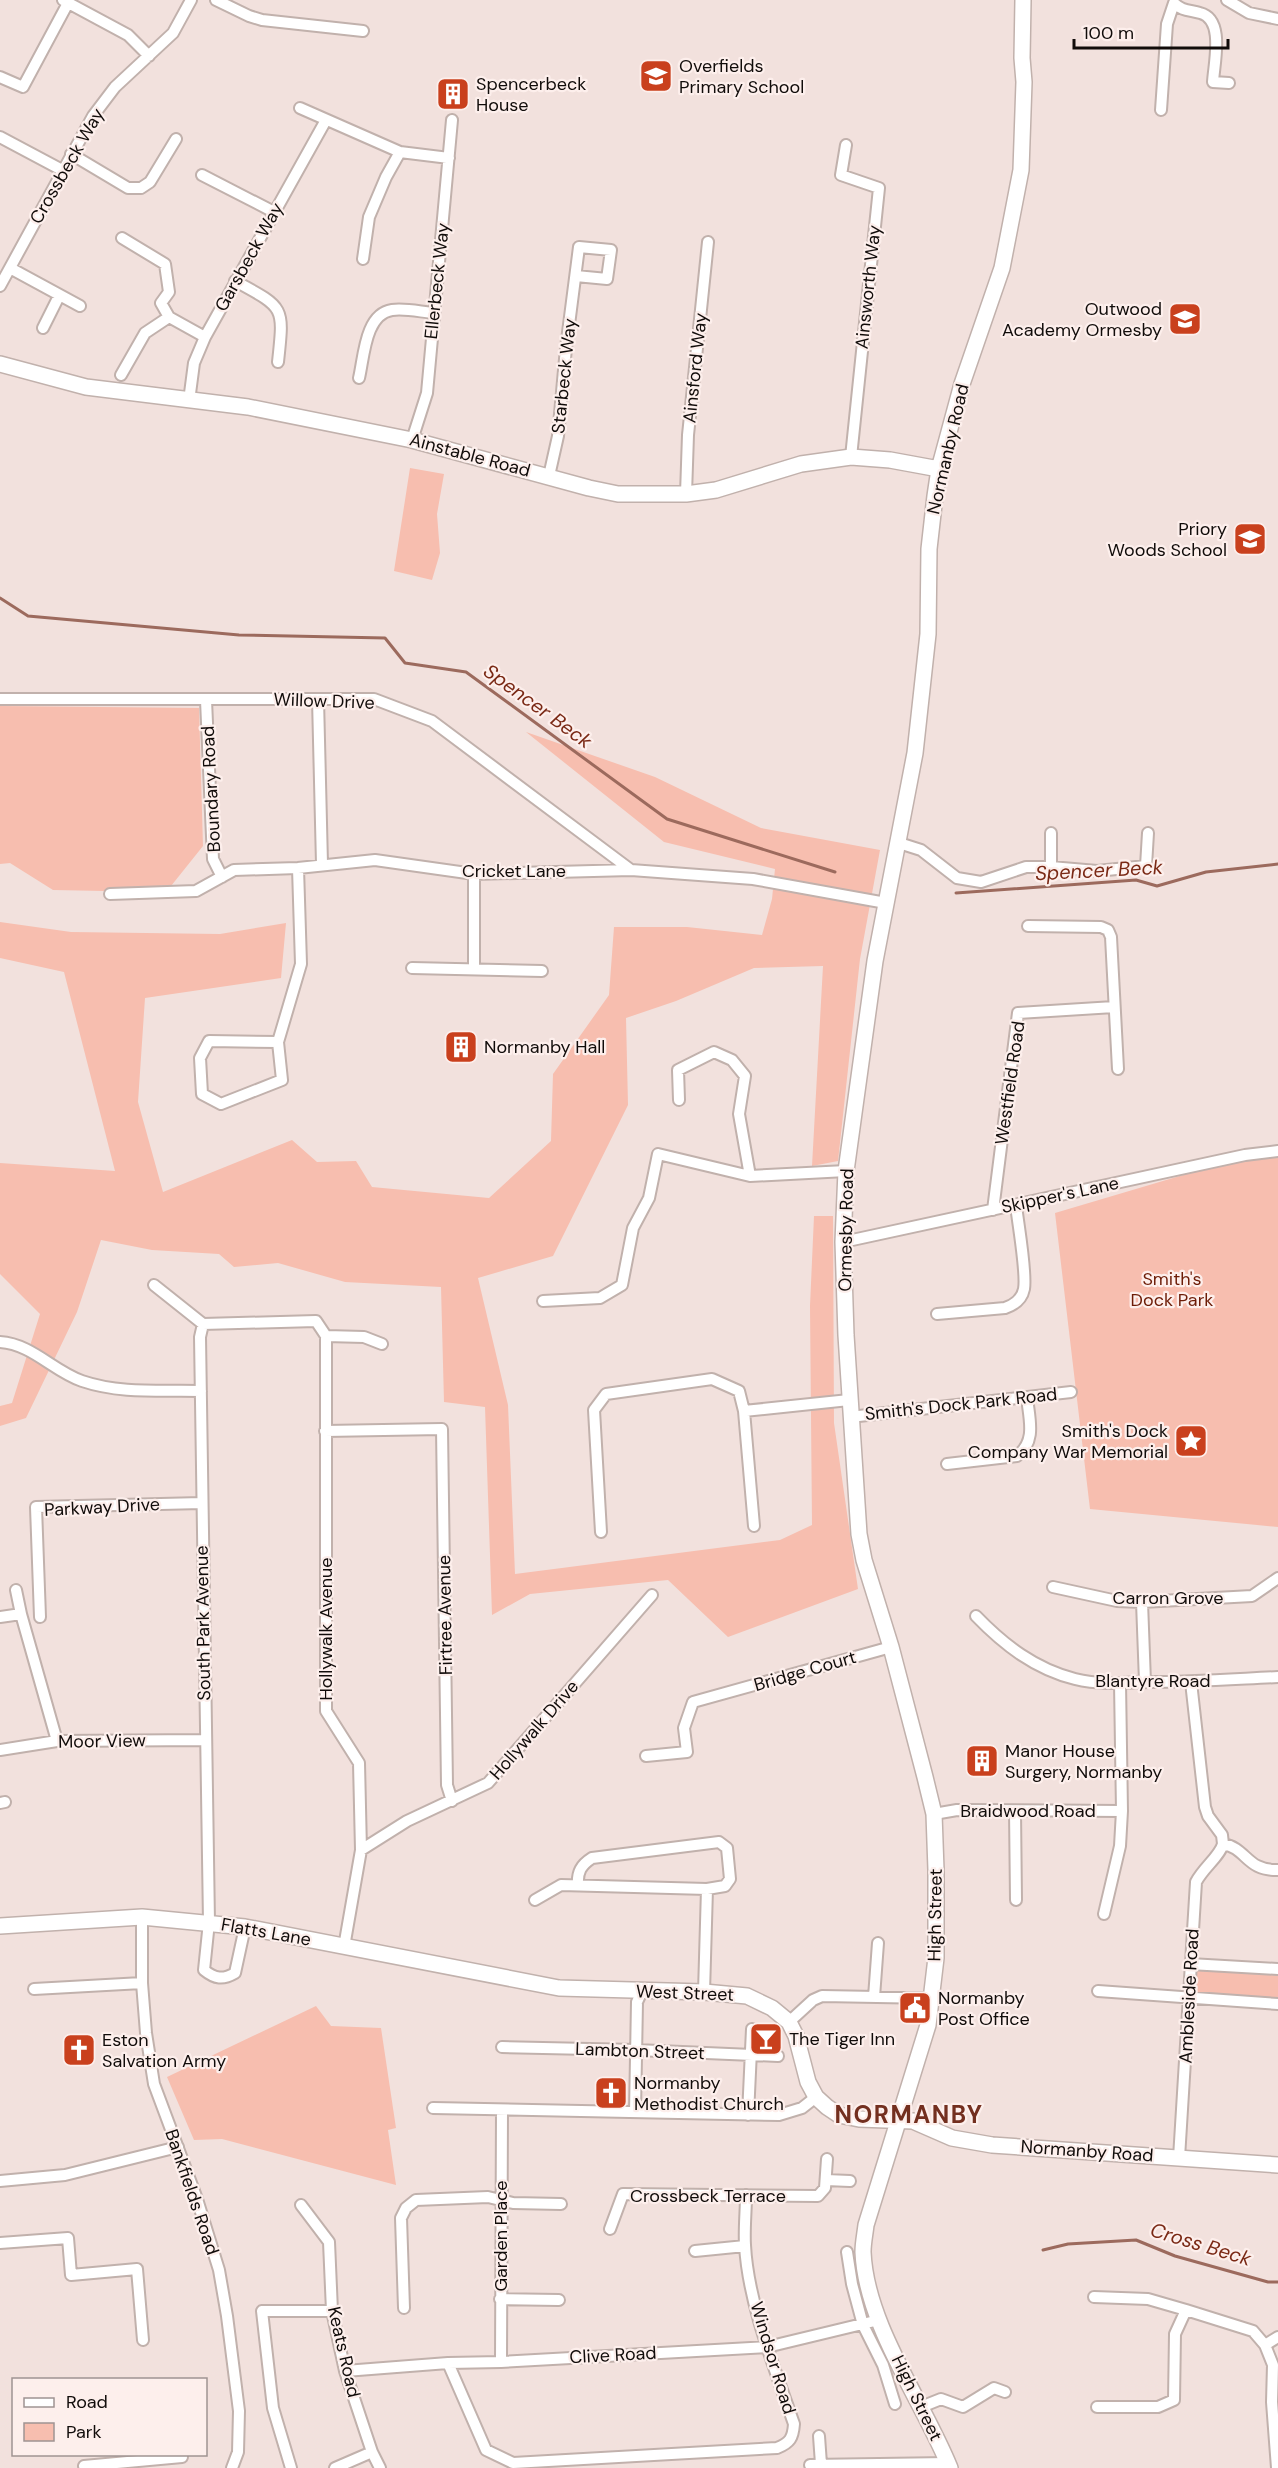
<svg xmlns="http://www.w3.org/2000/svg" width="1278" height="2468" viewBox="0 0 1278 2468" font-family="'DM Sans',sans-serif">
	<rect width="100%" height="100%" fill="#f2e1dd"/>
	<path fill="#f7beaf" d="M410 468 444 474 437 514 440 553 432 580 394 571Z
		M0 706 199 708 203 846 171 886 105 891 53 890 10 863 0 864Z
		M526 732 655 777 761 828 880 850 860 959 838 1161 812 1166 823 966 754 968 676 1001 626 1018 628 1105 553 1256 478 1278 508 1405 515 1574 780 1540 812 1525 810 1306 814 1216H833L834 1423 858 1589 728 1637 668 1580 530 1594 492 1615 485 1407 444 1402 441 1287 345 1282 278 1263 234 1267 219 1254 152 1250 101 1240 77 1312 26 1418 0 1426V1406L12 1403 40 1314 0 1274V1163L115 1171 64 972 0 958V922L71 932 220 934 286 923 281 978 145 998 138 1102 163 1192 292 1140 317 1162 356 1161 372 1187 489 1198 551 1141 553 1074 609 995 614 927H687L762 935 772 899 775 869 664 842Z
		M1278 1155V1527L1090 1509 1055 1213 1237 1159Z
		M1192 1968 1278 1973V1998L1193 1992Z
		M316 2006 331 2026 381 2028 396 2128 388 2130 396 2185 222 2139 194 2140 167 2077Z"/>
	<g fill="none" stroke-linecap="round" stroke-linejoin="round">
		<path stroke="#9c6a5d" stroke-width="3" d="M0 598 28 616 239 635 385 638 405 663 466 672 667 819 835 872
			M956 893 1136 880 1157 886 1206 872 1278 864
			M1043 2250 1068 2244 1136 2240 1175 2256 1268 2282H1278"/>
		<g stroke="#c1b1ac" stroke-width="14">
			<path id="street" d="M63 0 128 35 149 56
				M216 0 249 16 262 20 363 31
				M1227 0 1249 13 1278 19
				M0 77 23 87 68 3
				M300 108 400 152 449 158
				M1161 110 1167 24 1174 3C1182 11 1189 10 1200 13 1225 19 1214 63 1213 82L1229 83
				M0 137 62 170
				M846 145 841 175 879 188 851 457
				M71 154 128 188H141L150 182 176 139
				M202 175 274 212
				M363 259 369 217 386 177 400 152
				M10 268 80 306
				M235 281C285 308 284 306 278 362
				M0 286 93 116 115 87 173 33 191 0
				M169 317 205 337
				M43 328 59 296
				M121 375 145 333 169 317 161 303 169 292 165 264 122 238
				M359 378C364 357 365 314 392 310 405 308 421 312 434 313
				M189 401 194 363 205 337 326 120
				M412 440 427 393 452 120
				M549 476 558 436 566 348 579 247 611 250 607 279 576 276
				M686 494 688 435 708 242
				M0 699H374L432 721 631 870
				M318 699 322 864
				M206 700 213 859 222 877
				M899 843 921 850 957 878 981 882 1026 867H1051L1097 871 1146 866 1148 833
				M1051 867V833
				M110 894 196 891 234 870 298 868 375 860 474 874 631 870 753 879 886 903
				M1028 926 1101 927 1108 930 1111 937 1118 1069
				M412 968 542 971
				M474 969V874
				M278 1042 282 1080 221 1104 202 1094 200 1058 209 1041 278 1042 301 964 298 868
				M679 1100 678 1070 714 1052 732 1060 745 1076 739 1114 750 1176
				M993 1210 1018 1013 1114 1007
				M843 1242 1245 1155 1278 1151
				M154 1285 203 1324 316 1321 326 1336 364 1337 382 1344
				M543 1301 600 1298 622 1285 633 1228 649 1198 658 1154 750 1176 846 1171
				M937 1314 1005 1308C1014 1305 1022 1299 1024 1289 1027 1273 1018 1224 1016 1205
				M203 1324 200 1337 209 1922 204 1970C215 1979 223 1980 235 1973L245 1927
				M326 1336V1711L359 1763 361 1850 344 1947
				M0 1342C32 1344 53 1371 82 1381 120 1394 161 1390 201 1391
				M744 1411 849 1400
				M850 1417 1071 1392
				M325 1431 442 1429 447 1785 452 1801
				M947 1464 1017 1456C1037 1441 1029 1419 1027 1397
				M601 1532 594 1410 606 1394 712 1379 739 1391 744 1411 754 1526
				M1053 1587 1117 1601 1142 1602 1252 1596 1278 1578
				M16 1590 21 1614
				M1142 1602 1145 1682
				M976 1616C1004 1645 1035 1669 1075 1679 1099 1685 1125 1683 1149 1682 1192 1682 1235 1679 1278 1677
				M0 1617 21 1614 57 1741
				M40 1617 36 1507 202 1503
				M1191 1682 1205 1807 1208 1816 1222 1835 1223 1844C1247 1848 1246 1871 1278 1870
				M0 1750 57 1741 205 1740
				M646 1756 687 1752 684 1728 693 1702 891 1647
				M0 1803 5 1802
				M1015 1811 1016 1900
				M934 1814 957 1810 1122 1811
				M361 1850 407 1821 488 1783 652 1595
				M535 1900 561 1885 707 1889 725 1886 730 1879 727 1848 719 1842 592 1858C581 1865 577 1872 578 1885
				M1104 1914 1120 1846 1122 1811 1120 1683
				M142 1917V1983L146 2033 154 2084 197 2199 219 2270 227 2316 239 2411 238 2452 232 2468
				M1190 1964 1278 1969
				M34 1989 142 1983
				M1098 1991 1278 2004
				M704 1992 707 1889
				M874 1997 878 1943
				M789 2022 813 2000 822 1996 932 1998
				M502 2047 636 2050 778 2056
				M433 2108 779 2115 802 2108 816 2097
				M635 2112 637 2002 642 1991
				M748 2115 752 2029
				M1179 2158 1196 1882C1203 1868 1220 1856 1223 1844
				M826 2180 850 2181
				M0 2181 65 2175 178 2147
				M301 2205 329 2242 332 2311 345 2371 372 2452 380 2468
				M610 2229 623 2194 818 2196 825 2188 827 2159
				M0 2243 68 2238 71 2275 137 2269 143 2340
				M695 2251 745 2246
				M847 2252 852 2284 863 2325 883 2365 895 2404
				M1094 2297 1148 2299 1186 2310
				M500 2299 559 2300
				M404 2308 401 2218 406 2208 416 2200 488 2197 513 2203 561 2204
				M1265 2345 1278 2337
				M501 2362 502 2110
				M448 2363 486 2450 513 2463 777 2448C790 2443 793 2438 794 2424 775 2369 748 2303 745 2245 744 2229 746 2211 746 2195
				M345 2371 448 2363 501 2362 767 2347 879 2320
				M921 2407 941 2399 963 2407 994 2388 1005 2392
				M1097 2407H1158L1174 2400 1175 2334 1186 2310 1253 2331 1265 2345 1273 2365 1272 2402 1277 2468
				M819 2436 821 2464
				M810 2465 948 2463
				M85 2468 84 2466 182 2457
				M291 2468 273 2408 262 2311H332
				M335 2468 372 2452"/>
		</g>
		<g stroke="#c1b1ac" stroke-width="18">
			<path id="secondary" d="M0 364 86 387 248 407 412 440 589 488 618 494H686L716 490 801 464 851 457 890 460 939 469
				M0 1926 142 1917 245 1927 559 1988 704 1992 747 1996 772 2008 789 2022 796 2036 808 2082 816 2097 827 2107 839 2115 859 2119 913 2121 952 2138 992 2145 1278 2165
				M950 2468C923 2401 866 2325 863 2252 863 2243 865 2234 866 2225L928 2025 936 1958V1870L934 1814 925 1777 891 1647 864 1560 859 1534 846 1335 843 1242 846 1171 875 961 915 753 928 634 929 549 935 496 939 469 962 384 1002 268 1021 170 1024 82 1022 58 1023 0"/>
		</g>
		<use href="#street" stroke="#fff" stroke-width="10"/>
		<use href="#secondary" stroke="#fff" stroke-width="15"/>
	</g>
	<defs>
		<g id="school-square" transform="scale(1.725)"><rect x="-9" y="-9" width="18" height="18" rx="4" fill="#c9401d" stroke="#fdefec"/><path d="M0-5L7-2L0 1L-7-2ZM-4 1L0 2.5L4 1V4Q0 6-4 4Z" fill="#fff"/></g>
		<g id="building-square" transform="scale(1.725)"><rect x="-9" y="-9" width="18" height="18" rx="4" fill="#c9401d" stroke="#fdefec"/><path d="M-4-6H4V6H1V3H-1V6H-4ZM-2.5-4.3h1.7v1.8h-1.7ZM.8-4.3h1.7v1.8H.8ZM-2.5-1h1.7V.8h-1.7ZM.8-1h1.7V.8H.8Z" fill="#fff"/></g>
		<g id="sight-square" transform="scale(1.725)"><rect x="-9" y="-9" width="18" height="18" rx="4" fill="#c9401d" stroke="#fdefec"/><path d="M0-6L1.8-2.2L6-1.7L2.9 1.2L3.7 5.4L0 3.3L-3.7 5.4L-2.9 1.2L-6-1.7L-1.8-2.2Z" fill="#fff"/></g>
		<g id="civic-square" transform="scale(1.725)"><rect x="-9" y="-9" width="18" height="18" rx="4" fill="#c9401d" stroke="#fdefec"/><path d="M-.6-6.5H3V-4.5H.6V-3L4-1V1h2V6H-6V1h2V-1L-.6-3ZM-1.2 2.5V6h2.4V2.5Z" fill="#fff"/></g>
		<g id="bar-square" transform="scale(1.725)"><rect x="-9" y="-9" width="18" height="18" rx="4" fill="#c9401d" stroke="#fdefec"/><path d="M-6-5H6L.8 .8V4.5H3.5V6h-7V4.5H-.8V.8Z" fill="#fff"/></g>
		<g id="church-square" transform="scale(1.725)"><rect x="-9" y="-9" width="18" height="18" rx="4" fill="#c9401d" stroke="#fdefec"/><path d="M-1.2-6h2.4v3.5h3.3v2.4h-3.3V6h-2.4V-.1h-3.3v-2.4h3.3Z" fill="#fff"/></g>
	</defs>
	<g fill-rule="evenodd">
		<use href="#school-square" x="656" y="76"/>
		<use href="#building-square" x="453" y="94"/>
		<use href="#school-square" x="1185" y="319"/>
		<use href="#school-square" x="1250" y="539"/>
		<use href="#building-square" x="461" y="1047"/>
		<use href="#sight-square" x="1191" y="1441"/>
		<use href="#building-square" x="982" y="1761"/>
		<use href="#civic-square" x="915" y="2008"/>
		<use href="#bar-square" x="766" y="2039"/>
		<use href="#church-square" x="79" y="2050"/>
		<use href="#church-square" x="611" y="2093"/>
	</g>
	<g text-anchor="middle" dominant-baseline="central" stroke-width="4.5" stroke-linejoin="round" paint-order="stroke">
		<g font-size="18" fill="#110c0a" stroke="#fdefec" text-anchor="start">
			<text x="679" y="66">Overfields<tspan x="679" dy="21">Primary School</tspan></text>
			<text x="476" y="84">Spencerbeck<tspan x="476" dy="21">House</tspan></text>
			<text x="1162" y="309" text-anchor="end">Outwood<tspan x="1162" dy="21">Academy Ormesby</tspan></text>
			<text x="1227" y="529" text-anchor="end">Priory<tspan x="1227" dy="21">Woods School</tspan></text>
			<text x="484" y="1047">Normanby Hall</text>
			<text x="1168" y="1431" text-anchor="end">Smith's Dock<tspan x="1168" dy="21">Company War Memorial</tspan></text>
			<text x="1005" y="1751">Manor House<tspan x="1005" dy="21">Surgery, Normanby</tspan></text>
			<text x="938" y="1998">Normanby<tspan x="938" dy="21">Post Office</tspan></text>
			<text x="789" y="2039">The Tiger Inn</text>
			<text x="102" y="2040">Eston<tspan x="102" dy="21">Salvation Army</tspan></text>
			<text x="634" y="2083">Normanby<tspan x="634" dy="21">Methodist Church</tspan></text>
		</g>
		<g font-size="18" fill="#110c0a" stroke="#fdefec">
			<text transform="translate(67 166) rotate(-60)">Crossbeck Way</text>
			<text transform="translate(249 257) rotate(-61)">Garsbeck Way</text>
			<text transform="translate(437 281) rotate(-84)">Ellerbeck Way</text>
			<text transform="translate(868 287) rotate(-84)">Ainsworth Way</text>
			<text transform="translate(695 368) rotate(-84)">Ainsford Way</text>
			<text transform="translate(564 376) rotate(-84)">Starbeck Way</text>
			<text transform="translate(948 449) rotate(-77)">Normanby Road</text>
			<text transform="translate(470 455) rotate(15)">Ainstable Road</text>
			<text transform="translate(324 701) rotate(2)">Willow Drive</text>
			<text transform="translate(211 789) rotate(-93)">Boundary Road</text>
			<text x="514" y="871">Cricket Lane</text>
			<text transform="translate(1010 1083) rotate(-82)">Westfield Road</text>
			<text transform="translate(1060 1195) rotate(-12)">Skipper's Lane</text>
			<text transform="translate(846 1230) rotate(-89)">Ormesby Road</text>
			<text transform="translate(961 1404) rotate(-6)">Smith's Dock Park Road</text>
			<text transform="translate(102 1507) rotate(-3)">Parkway Drive</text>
			<text x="1168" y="1598">Carron Grove</text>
			<text transform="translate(445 1615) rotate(-91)">Firtree Avenue</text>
			<text transform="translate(203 1623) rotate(-91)">South Park Avenue</text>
			<text transform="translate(326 1629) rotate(-90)">Hollywalk Avenue</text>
			<text transform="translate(805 1671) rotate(-16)">Bridge Court</text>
			<text x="1153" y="1681">Blantyre Road</text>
			<text transform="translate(534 1730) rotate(-49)">Hollywalk Drive</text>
			<text transform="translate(102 1741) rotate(-1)">Moor View</text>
			<text x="1028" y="1811">Braidwood Road</text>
			<text transform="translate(935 1915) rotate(-89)">High Street</text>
			<text transform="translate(266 1932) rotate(10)">Flatts Lane</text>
			<text transform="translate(685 1993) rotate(2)">West Street</text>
			<text transform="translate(1189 1996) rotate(-87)">Ambleside Road</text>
			<text transform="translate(640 2051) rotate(2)">Lambton Street</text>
			<text transform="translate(1087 2151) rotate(4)">Normanby Road</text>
			<text transform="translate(192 2192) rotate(71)">Bankfields Road</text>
			<text x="708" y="2196">Crossbeck Terrace</text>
			<text transform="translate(501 2236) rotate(-90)">Garden Place</text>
			<text transform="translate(344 2352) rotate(77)">Keats Road</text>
			<text transform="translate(613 2355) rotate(-3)">Clive Road</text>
			<text transform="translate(773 2358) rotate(73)">Windsor Road</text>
			<text transform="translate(917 2398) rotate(64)">High Street</text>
		</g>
		<g font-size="18" fill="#6d1c07" stroke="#fdefec">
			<text x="1172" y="1279">Smith's<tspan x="1172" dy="21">Dock Park</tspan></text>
		</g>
		<g font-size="20" font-style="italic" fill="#7a2915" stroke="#fdefec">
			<text transform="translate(538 706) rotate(36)">Spencer Beck</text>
			<text transform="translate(1099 870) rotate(-3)">Spencer Beck</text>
			<text transform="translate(1201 2244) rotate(17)">Cross Beck</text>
		</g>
		<g font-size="24" font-weight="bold" letter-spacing="1.5" fill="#732f1f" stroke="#fdefec">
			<text x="909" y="2114">NORMANBY</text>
		</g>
	</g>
	<rect x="12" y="2378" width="195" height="78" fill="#fdefec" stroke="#9f9492" stroke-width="1.5"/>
	<rect x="24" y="2398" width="30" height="9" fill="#ffffff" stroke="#9f9492" stroke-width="1.5"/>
	<text x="66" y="2408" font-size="18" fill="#110c0a">Road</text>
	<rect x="24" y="2423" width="30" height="18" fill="#f7beaf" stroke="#9f9492" stroke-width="1.5"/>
	<text x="66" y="2438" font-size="18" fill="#110c0a">Park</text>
	<path d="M1074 39v9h154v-9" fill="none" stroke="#110c0a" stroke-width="3"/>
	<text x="1083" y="39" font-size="18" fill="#110c0a" stroke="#fdefec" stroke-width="4.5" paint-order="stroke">100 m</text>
</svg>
